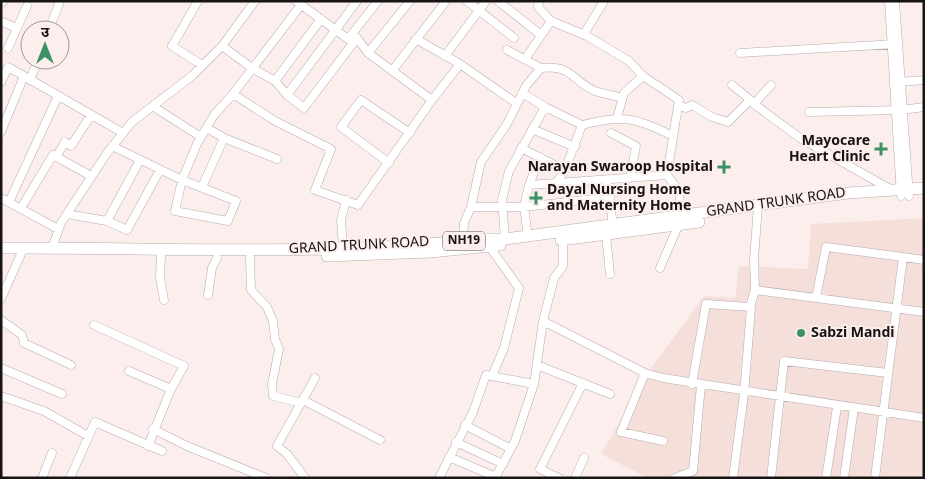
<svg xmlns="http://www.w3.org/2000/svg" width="925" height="479" viewBox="0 0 925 479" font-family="Georgia,'Noto Sans Devanagari',serif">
	<rect width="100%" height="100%" fill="#fbeeec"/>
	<path fill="#f5dfdb" d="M924 218V478H648L601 454 652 367 704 296 735 298 739 266 808 269 811 224Z"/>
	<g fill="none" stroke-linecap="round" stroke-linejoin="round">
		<g stroke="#b7aba9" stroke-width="9">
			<path id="minor" d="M198 1 172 46 202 65
				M296 1 348 39 357 38 368 53 432 100
				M467 1 514 38
				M498 1 541 35
				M539 1 538 7 551 21
				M889 1 901 196
				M895 1 909 196
				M1 3 4 1
				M1 21 16 28
				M49 30 60 1
				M584 34 604 1
				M348 39 378 1
				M416 39 460 64 516 103
				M222 46 252 68 275 81 287 95 304 108 357 38
				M8 48 27 6
				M507 50 541 68
				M368 53 410 1
				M740 53 896 44
				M445 56 486 1
				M525 59 551 21 587 36 629 61 643 76 679 100 667 175 679 191 681 216
				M392 71 446 1
				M30 80 38 60
				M275 81 321 19
				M1 82 8 67 24 76
				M900 82 924 80
				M732 85 753 102
				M771 85 754 104 800 138 890 189
				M522 93 545 107
				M233 94 275 121 331 149 315 190 358 205 432 100 460 64
				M287 95 357 1
				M678 105 686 108 692 105 712 117 728 122 750 100
				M154 107 201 137
				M809 112 902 110 924 107
				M617 118 624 93 643 76
				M207 128 224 138 277 159
				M532 129 575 147
				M1 132 24 76 123 133
				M611 133 636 146 630 178
				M112 146 182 180 236 201 228 221 175 211 182 180 197 144 214 115 233 94 301 5
				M521 148 565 170
				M56 157 65 142 71 146 91 115
				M389 163 341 127 361 100 410 133
				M607 180 613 226
				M556 183 565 170 582 125C624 114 635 118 673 136
				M529 185 540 157
				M202 187 224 138
				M1 198 58 229
				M9 202 58 96
				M471 207H524L610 197
				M21 208 53 155 91 176
				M67 214 107 221 140 160
				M107 221 127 230 160 170
				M606 235 610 274
				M528 237 524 207 529 185 667 175
				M505 239 502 200 509 171 545 107 582 125
				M463 241 464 223 471 207 481 162 507 124 526 86 541 68C572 64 573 82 595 91 603 94 613 95 622 98
				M489 246 519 288 504 348 492 376
				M52 248 61 223 107 153 132 122 193 75 222 46 255 1
				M343 248 341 220 346 200
				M161 255 160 278 164 300
				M250 258 251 290 267 307 273 321 275 339 279 349 272 384 273 396 301 403
				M660 268 679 224
				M755 290 754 259 758 206
				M208 295 212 268 217 258
				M816 298 826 247 903 257
				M1 299 21 254V248
				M1 320 22 335 24 343 71 365
				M543 321 645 373 663 378 924 418
				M94 325 184 366 171 389 148 446
				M537 365 610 394
				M1 368 62 394
				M129 371 171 389
				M645 373 621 432 663 441
				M692 384 706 304 750 307 755 290 924 312
				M1 396 44 411 88 436
				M303 400 380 440
				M465 425 511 449
				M153 429 187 446 266 478
				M456 442 503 464
				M449 457 496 477
				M42 478 52 453
				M70 478 95 422 162 451
				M305 478 287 454 277 446 315 378
				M439 478 473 412 486 375 534 384
				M495 478 515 441 534 384 543 321 554 278 563 266V240
				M559 478 540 469 583 383
				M575 478 584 458
				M675 478 693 471 701 385
				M733 478 744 394 751 308
				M771 478 784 361 888 373
				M826 478 837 407
				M844 478 854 408
				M875 478 903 257 924 260"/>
		</g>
		<g stroke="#b7aba9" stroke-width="12">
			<path id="highway" d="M561 240 699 222
				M1 248C162 247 323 257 483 239H505L848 193 924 188
				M327 256 431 252 500 245"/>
		</g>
		<use href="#minor" stroke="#fff" stroke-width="8"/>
		<use href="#highway" stroke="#fff" stroke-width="11"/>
	</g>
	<g fill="#3b9266" stroke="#fbeeec" stroke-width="2">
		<path d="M878.5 141.5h5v5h5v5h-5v5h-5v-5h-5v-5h5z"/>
		<path d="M721.5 159.5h5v5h5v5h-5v5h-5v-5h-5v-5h5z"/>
		<path d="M533.5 190.5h5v5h5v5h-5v5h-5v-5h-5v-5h5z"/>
		<circle cx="801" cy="333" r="5"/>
	</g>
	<g text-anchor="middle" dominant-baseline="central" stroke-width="4" stroke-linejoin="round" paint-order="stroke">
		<rect fill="#fbeeec" stroke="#5c5554" stroke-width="1" x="443" y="231.5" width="42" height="19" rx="4"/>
		<g font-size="12" font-weight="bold" fill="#181413">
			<text x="464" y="241">NH19</text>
		</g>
		<g font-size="14" font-weight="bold" fill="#181413" stroke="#fbeeec" text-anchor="end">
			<text x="870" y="141">Mayocare<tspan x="870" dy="16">Heart Clinic</tspan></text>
			<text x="713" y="167">Narayan Swaroop Hospital</text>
			<text x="547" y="190" text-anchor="start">Dayal Nursing Home<tspan x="547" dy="16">and Maternity Home</tspan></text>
			<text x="811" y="333" text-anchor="start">Sabzi Mandi</text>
		</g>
		<g font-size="14" fill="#181413" stroke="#fbeeec">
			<text transform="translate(776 203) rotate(-8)">GRAND TRUNK ROAD</text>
			<text transform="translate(359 246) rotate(-3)">GRAND TRUNK ROAD</text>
		</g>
	</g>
	<rect width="925" height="479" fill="none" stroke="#181413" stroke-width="5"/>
	<g transform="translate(45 45)"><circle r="24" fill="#fbeeec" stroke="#a09795"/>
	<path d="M0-4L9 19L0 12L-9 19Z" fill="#3b9266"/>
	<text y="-8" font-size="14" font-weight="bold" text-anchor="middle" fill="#181413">उ</text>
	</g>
</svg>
